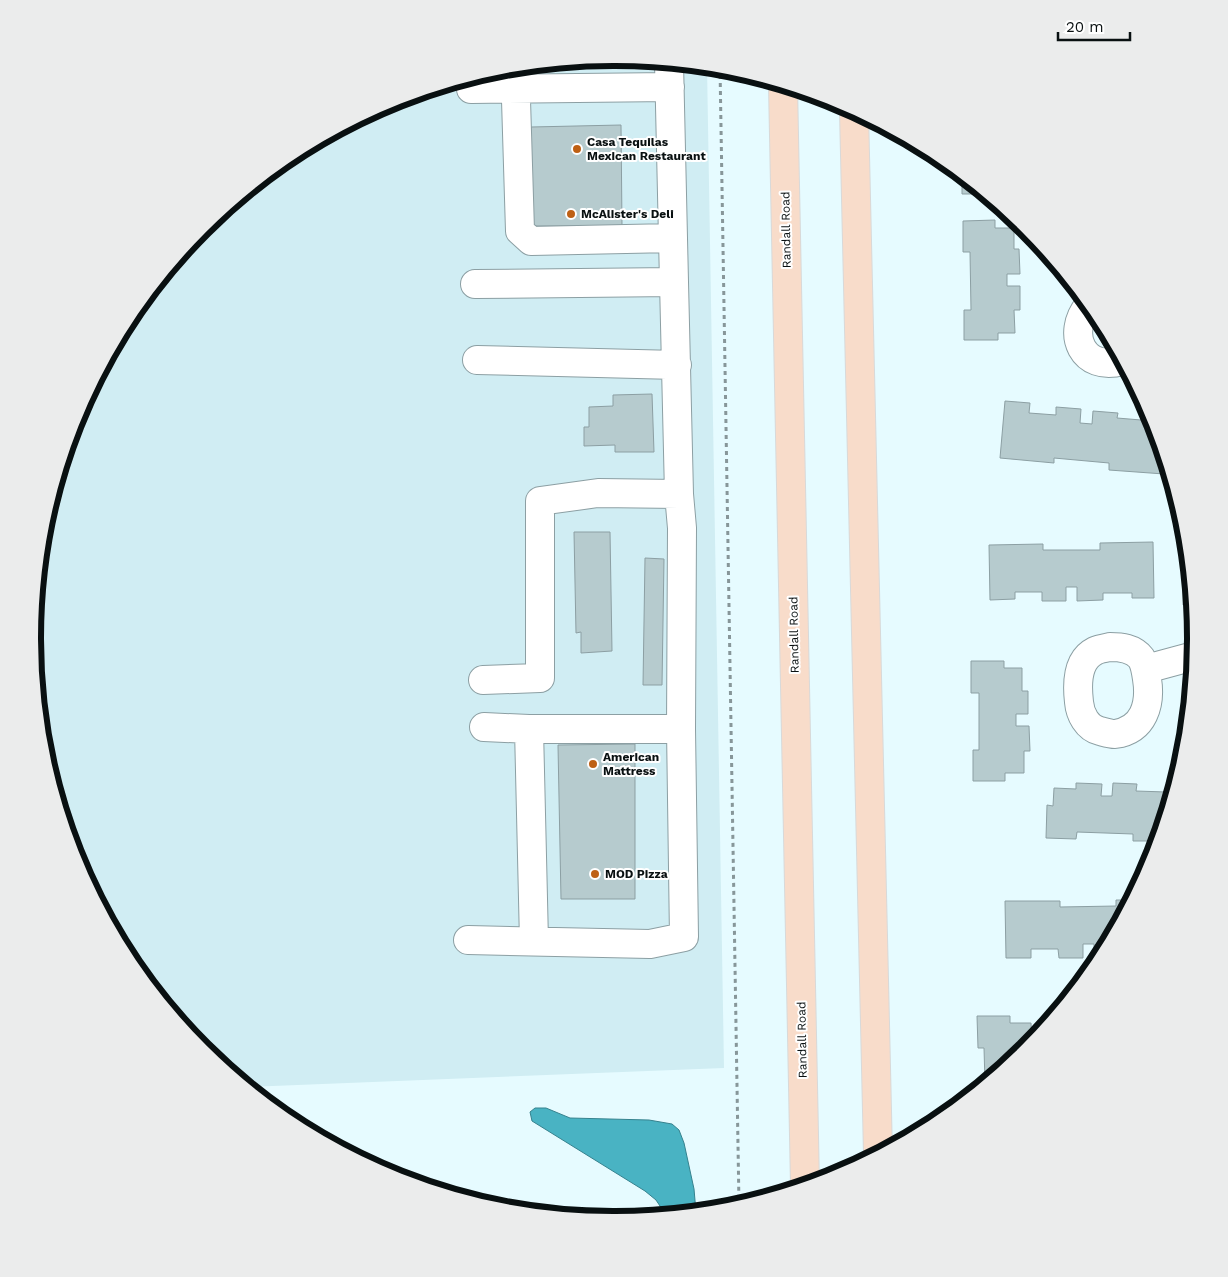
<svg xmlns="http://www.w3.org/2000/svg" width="1228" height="1277" viewBox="0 0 1228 1277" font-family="'Work Sans',sans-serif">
	<rect width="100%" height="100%" fill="#e6fbff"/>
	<path fill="#d0edf3" d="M614 57 707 66 724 1068 248 1087 203 1049 130 961 77 861 44 752 33 638 44 525 77 416 131 315 203 227 291 155 392 101 501 68Z"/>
	<path fill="#49b3c3" stroke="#36828e" d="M535 1108H546L570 1118 649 1120 672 1124 679 1130 684 1143 694 1189 696 1212 666 1215 656 1200 645 1191 532 1121 530 1112Z"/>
	<path fill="#b6cbce" stroke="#8c9fa3" d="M621 125 622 226H532L531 127Z
		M962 175 985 194H962Z
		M995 220V228H1014V249H1019L1020 274H1007V286H1020V310H1014L1015 333H998V340H964V310H971L970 252H963V221Z
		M652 394 654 452H615V445L584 446V427H589V407L613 406V395Z
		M1005 401 1030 403 1029 413 1056 415V407L1081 409 1080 423 1092 424 1093 411 1118 413 1117 418 1153 421 1165 461 1164 474 1109 470V463L1054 458V463L1000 458Z
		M574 532H610L612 651 581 653V632L576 633Z
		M1153 542 1154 598H1132V593H1103V600L1077 601V587H1066V601H1042V592H1015V599L990 600 989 545 1043 544V550H1100V543Z
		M1184 549H1187L1192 605H1183Z
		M645 558 664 559 662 685H643Z
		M971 661H1004V668H1022V691H1028V714H1016V726H1029L1030 751H1024V773H1005V781H973V750H979V693H971Z
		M635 744V899H561L558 745Z
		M1076 783 1102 784 1101 796H1112L1113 783 1137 784 1136 791 1166 792V787H1174L1157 841H1133V834L1077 832 1076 839 1046 838 1047 805 1053 806 1054 788 1076 789Z
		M1116 900H1131L1100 957H1094V944H1083V958H1059L1058 949H1031V958H1006L1005 901H1060V907L1116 906Z
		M977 1016H1010V1023H1031L1032 1042 1025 1050 985 1083 984 1048H978Z"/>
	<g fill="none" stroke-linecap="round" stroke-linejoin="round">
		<g stroke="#8c9fa3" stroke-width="30">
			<path id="minor" d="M515 67 520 231 531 241 673 238
				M471 89 670 87
				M475 284 674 282 669 62
				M1089 305C1065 334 1083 372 1122 361
				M477 360 677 365
				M1110 647C1121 647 1133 648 1141 658 1145 664 1146 672 1147 679 1151 704 1144 730 1115 734 1110 734 1104 732 1100 731 1087 728 1080 714 1079 702 1077 685 1077 660 1095 651 1099 649 1105 648 1110 647Z
				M1146 669 1194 656
				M483 680 540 678V501L598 493 679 494
				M484 727 529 729 534 941
				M529 729H681
				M468 940 650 944 684 937 681 729 682 528 679 494 674 282"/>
		</g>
		<g stroke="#d8d9d9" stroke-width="30">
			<path id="major" d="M783 85 805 1185
				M854 111 878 1154"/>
		</g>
		<path stroke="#879699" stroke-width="3" stroke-dasharray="4 4" stroke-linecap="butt" d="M720 67 739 1205"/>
		<use href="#minor" stroke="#fff" stroke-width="28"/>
		<use href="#major" stroke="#f8dcca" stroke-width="28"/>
	</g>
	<g fill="#be6014" stroke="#fff" stroke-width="2">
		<circle cx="577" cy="149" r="5"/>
		<circle cx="571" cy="214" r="5"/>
		<circle cx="593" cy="764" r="5"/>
		<circle cx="595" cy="874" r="5"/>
	</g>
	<g text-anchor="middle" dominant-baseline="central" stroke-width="4" stroke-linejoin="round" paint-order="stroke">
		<g font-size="12" font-weight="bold" fill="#091011" stroke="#fff" text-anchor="start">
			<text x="587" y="142">Casa Tequilas<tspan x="587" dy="14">Mexican Restaurant</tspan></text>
			<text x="581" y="214">McAlister's Deli</text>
			<text x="603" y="757">American<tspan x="603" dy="14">Mattress</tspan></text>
			<text x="605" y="874">MOD Pizza</text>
		</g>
		<g font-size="12" fill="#091011" stroke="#fff">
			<text transform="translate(786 230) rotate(-91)">Randall Road</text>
			<text transform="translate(794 635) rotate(-91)">Randall Road</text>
			<text transform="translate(802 1040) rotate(-91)">Randall Road</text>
		</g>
	</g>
	<path d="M0 0H1228V1277H0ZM613 66H615A572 572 0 0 1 1187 638V639A572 572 0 0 1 615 1211H613A572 572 0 0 1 41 639V638A572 572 0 0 1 613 66Z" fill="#ebecec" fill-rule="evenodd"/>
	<path fill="none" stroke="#091011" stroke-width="6" d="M613 66H615A572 572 0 0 1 1187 638V639A572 572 0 0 1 615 1211H613A572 572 0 0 1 41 639V638A572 572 0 0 1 613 66Z"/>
	<path d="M1058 32v8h72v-8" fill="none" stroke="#091011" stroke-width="2.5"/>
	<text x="1066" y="32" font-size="15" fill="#091011" stroke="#ffffff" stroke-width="4" paint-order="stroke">20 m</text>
</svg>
